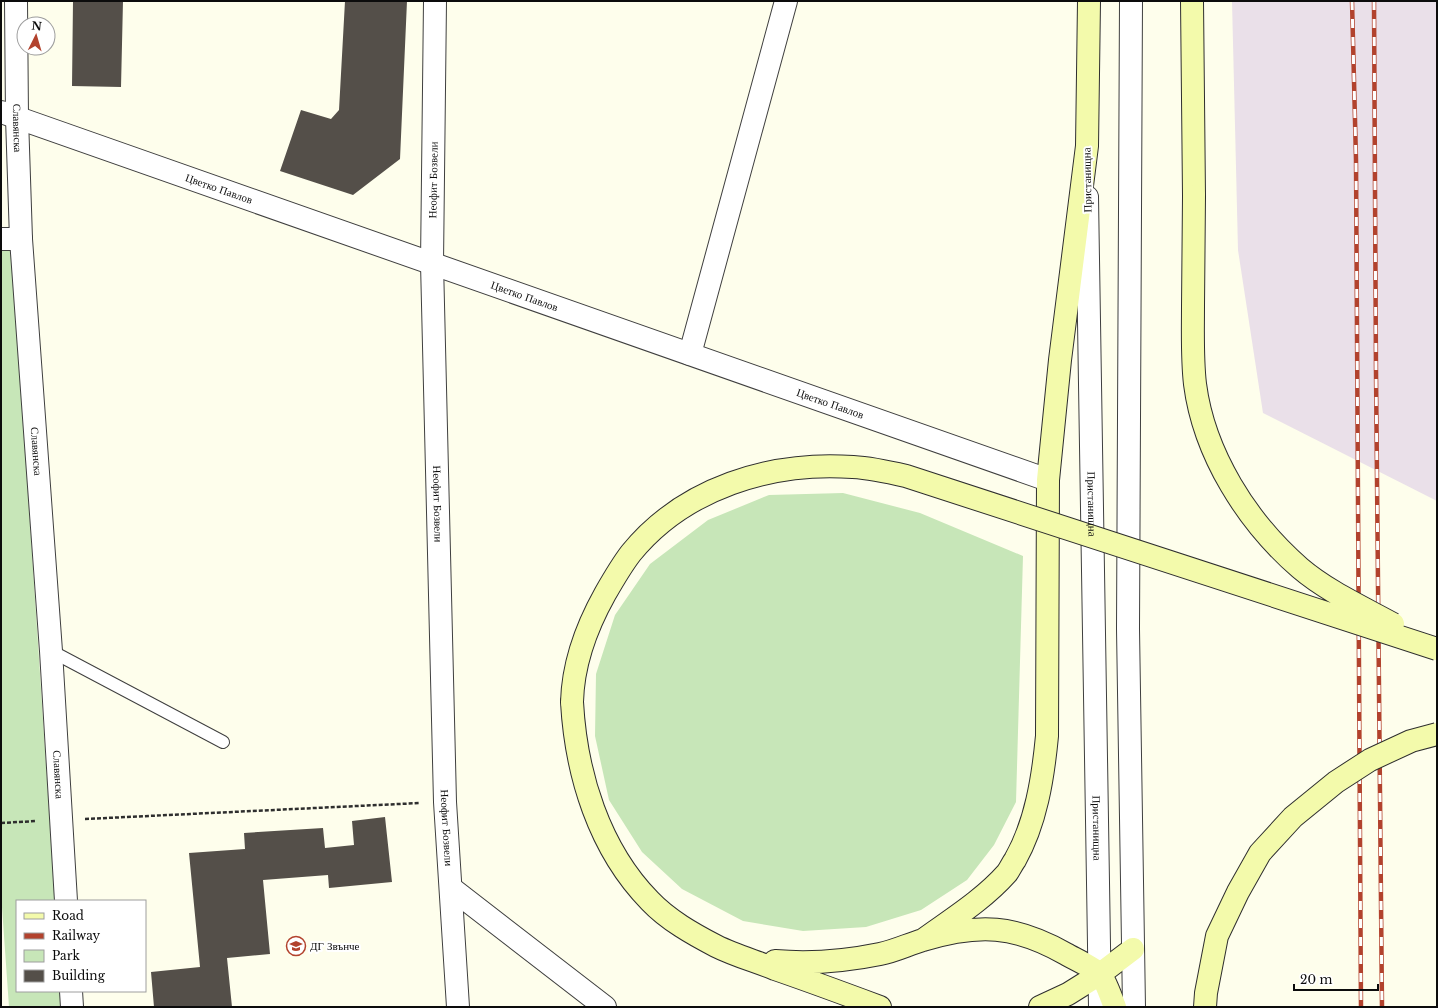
<svg xmlns="http://www.w3.org/2000/svg" width="1438" height="1008" viewBox="0 0 1438 1008" font-family="'Libre Baskerville',serif">
	<rect width="100%" height="100%" fill="#fefeec"/>
	<path fill="#eae0e9" d="M1232 1H1437V501L1263 413 1238 250Z"/>
	<path fill="#c7e6b8" d="M1 249H12L55 901H17V991H60L61 1007H9L1 893Z
		M843 493 920 513 1023 556 1016 802 994 845 967 880 921 910 866 927 803 931 743 921 682 889 642 852 609 800 595 736 596 674 615 615 650 564 708 520 769 495Z"/>
	<path fill="#544f49" d="M73 1H123L121 87 72 86Z
		M345 1H407L400 159 353 195 280 171 301 110 331 119 339 110Z
		M385 817 392 882 329 888 328 875 263 880 270 954 227 958 232 1007H154L151 972 200 967 189 853 245 849 244 833 323 828 325 848 354 845 352 821Z"/>
	<g fill="none" stroke-linecap="round" stroke-linejoin="round">
		<g stroke="#3f3f3f" stroke-width="14">
			<path id="service" d="M51 651 223 742"/>
		</g>
		<g stroke="#3f3f3f" stroke-width="24">
			<g id="minor">
				<path id="s1" d="M16 1 17 118 21 239 51 651 66 901"/>
				<path id="s2" d="M435 1 432 263 445 802 458 1007"/>
				<path id="s3" d="M1 112 1048 480"/>
				<path d="M1 239H21"/>
				<path d="M690 354 786 1"/>
				<path d="M451 888 605 1007"/>
				<path d="M71 991 72 1007"/>
			</g>
		</g>
		<g stroke="#3f3f3f" stroke-width="24">
			<g id="tertiary">
				<path d="M1131 1 1128 629 1134 1007"/>
				<path id="s4" d="M1087 197 1100 1007"/>
			</g>
		</g>
		<g stroke="#2e2e2e" stroke-width="24">
			<path id="secondary" d="M1192 1 1194 196
				M572 702C576 774 599 849 650 901 668 920 693 934 716 946 734 955 755 961 775 969 810 981 845 994 880 1007
				M923 940C952 919 983 900 1007 873 1010 869 1012 864 1015 860 1036 823 1043 778 1047 736L1048 480 1060 360 1087 146 1089 1
				M775 961C810 964 846 961 880 954 895 951 909 944 923 940 979 923 1015 925 1066 954 1073 958 1096 969 1100 974 1105 979 1112 1000 1115 1007
				M1040 1007 1068 994 1100 974 1133 949"/>
		</g>
		<path stroke="#2e2e2e" stroke-width="2.5" stroke-dasharray="4 2" stroke-linecap="butt" d="M85 819 420 803
			M1 823 36 821"/>
		<use href="#service" stroke="#fff" stroke-width="12"/>
		<use href="#minor" stroke="#fff" stroke-width="22"/>
		<use href="#tertiary" stroke="#fff" stroke-width="22"/>
		<use href="#secondary" stroke="#f3faab" stroke-width="22"/>
		<g stroke="#b2422d" stroke-width="4.5">
			<path id="rail" d="M1352 1 1356 160 1361 1007
				M1374 1 1376 372 1382 1007"/>
		</g>
		<use href="#rail" stroke="#fff" stroke-width="3" stroke-dasharray="9" stroke-linecap="butt"/>
		<g stroke="#2e2e2e" stroke-width="24" stroke-linecap="butt">
			<path id="secondary-bridge" d="M1194 196C1194 233 1193 269 1193 306 1193 332 1192 358 1195 384 1204 454 1247 522 1300 568 1327 591 1362 607 1393 624
				M572 702C573 663 586 628 605 594 613 580 621 566 631 553 684 488 771 461 853 467 871 468 889 472 906 476L1437 649
				M1205 1007 1206 993 1217 936 1238 892 1260 853 1293 817 1336 782 1370 760 1411 741 1437 734"/>
		</g>
		<use href="#secondary-bridge" stroke="#f3faab" stroke-width="22"/>
	</g>
	<defs>
		<g id="school-ring" transform="scale(1)"><circle r="9.5" fill="#fff" stroke="#b2422d" stroke-width="1.5"/><path d="M0-5L7-2L0 1L-7-2ZM-4 1L0 2.5L4 1V4Q0 6-4 4Z" fill="#b2422d"/></g>
	</defs>
	<g fill-rule="evenodd">
		<use href="#school-ring" x="296" y="946"/>
	</g>
	<g text-anchor="middle" dominant-baseline="central" stroke-width="4" stroke-linejoin="round" paint-order="stroke">
		<g font-size="11" fill="#0c0c0c" stroke="#fff">
			<text stroke="none"><textPath href="#s1" startOffset="127">Славянска</textPath></text>
			<text transform="translate(433 180) rotate(-89)">Неофит Бозвели</text>
			<text transform="translate(1087 180) rotate(-91)">Пристанищна</text>
			<text stroke="none"><textPath href="#s3" startOffset="231">Цветко Павлов</textPath></text>
			<text stroke="none"><textPath href="#s3" startOffset="555">Цветко Павлов</textPath></text>
			<text stroke="none"><textPath href="#s3" startOffset="879">Цветко Павлов</textPath></text>
			<text stroke="none"><textPath href="#s1" startOffset="451">Славянска</textPath></text>
			<text stroke="none"><textPath href="#s2" startOffset="503">Неофит Бозвели</textPath></text>
			<text stroke="none"><textPath href="#s4" startOffset="307">Пристанищна</textPath></text>
			<text stroke="none"><textPath href="#s1" startOffset="775">Славянска</textPath></text>
			<text stroke="none"><textPath href="#s2" startOffset="827">Неофит Бозвели</textPath></text>
			<text stroke="none"><textPath href="#s4" startOffset="631">Пристанищна</textPath></text>
		</g>
		<g font-size="11" fill="#0c0c0c" stroke="#fff" text-anchor="start">
			<text x="310" y="946">ДГ Звънче</text>
		</g>
	</g>
	<rect width="1438" height="1008" fill="none" stroke="#0c0c0c" stroke-width="4"/>
	<rect x="16" y="900" width="130" height="92" fill="#ffffff" stroke="#9e9e9e"/>
	<rect x="24" y="913" width="20" height="6" fill="#f3faab" stroke="#9e9e9e"/>
	<text x="52" y="920" font-size="12" fill="#0c0c0c">Road</text>
	<rect x="24" y="933" width="20" height="6" fill="#b2422d" stroke="#9e9e9e"/>
	<text x="52" y="940" font-size="12" fill="#0c0c0c">Railway</text>
	<rect x="24" y="950" width="20" height="12" fill="#c7e6b8" stroke="#9e9e9e"/>
	<text x="52" y="960" font-size="12" fill="#0c0c0c">Park</text>
	<rect x="24" y="970" width="20" height="12" fill="#544f49" stroke="#9e9e9e"/>
	<text x="52" y="980" font-size="12" fill="#0c0c0c">Building</text>
	<g transform="translate(36 36) rotate(5)"><circle r="19" fill="#ffffff" stroke="#9e9e9e"/>
	<path d="M0-3L7 15L0 10L-7 15Z" fill="#b2422d"/>
	<text y="-6" font-size="11" font-weight="bold" text-anchor="middle" fill="#0c0c0c">N</text>
	</g>
	<path d="M1294 984v6h84v-6" fill="none" stroke="#0c0c0c" stroke-width="2"/>
	<text x="1300" y="984" font-size="12" fill="#0c0c0c" stroke="#ffffff" stroke-width="3" paint-order="stroke">20 m</text>
</svg>
